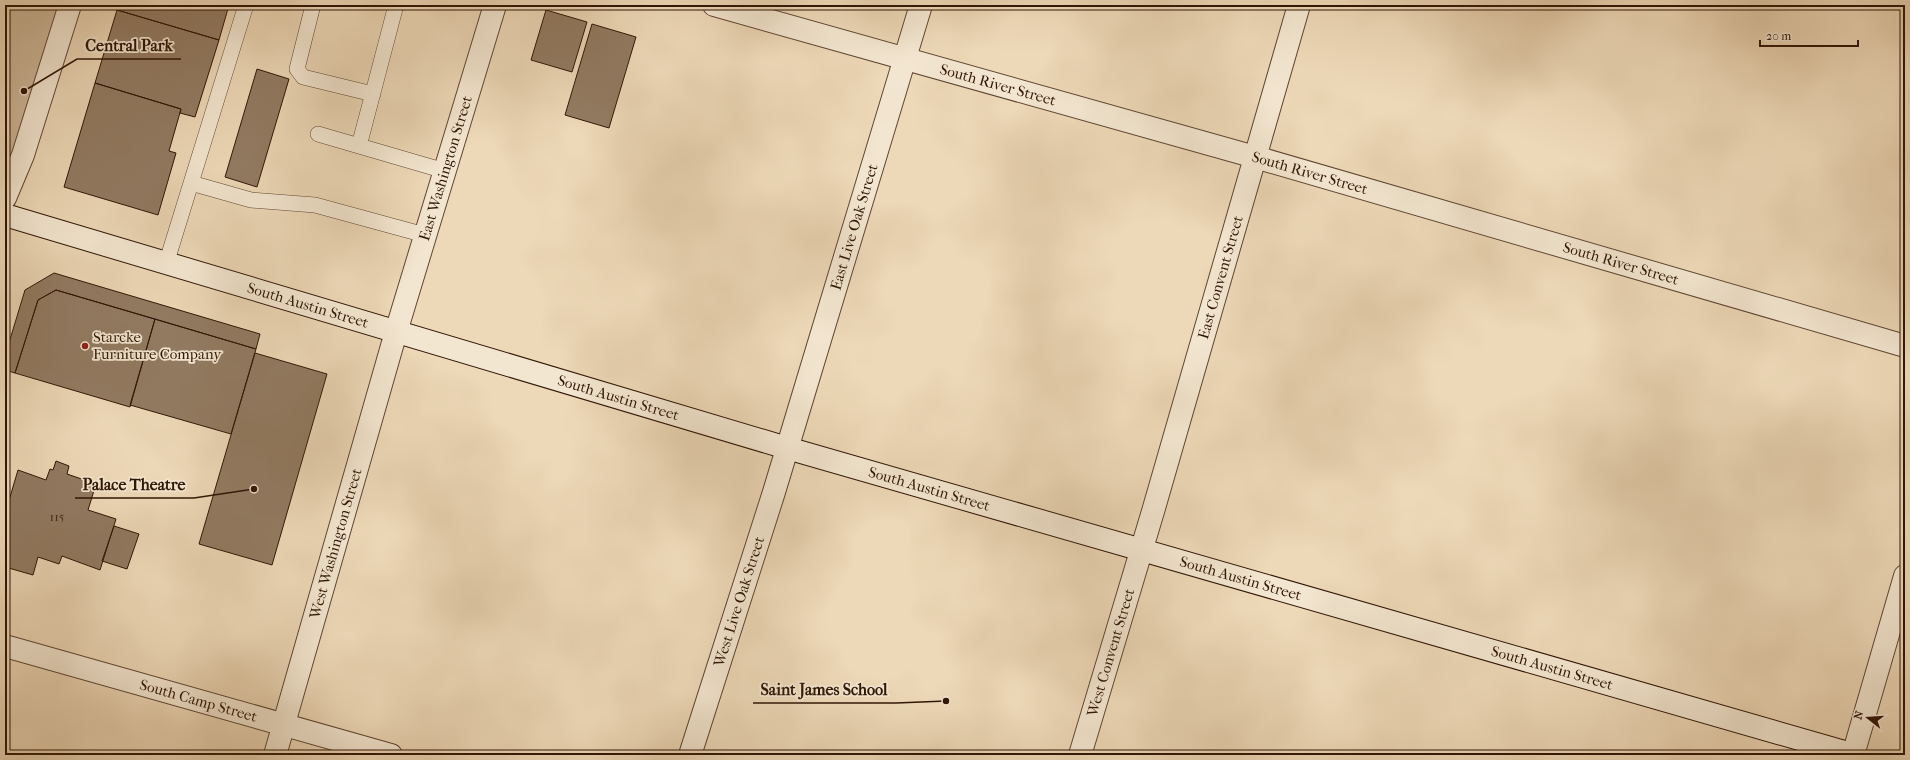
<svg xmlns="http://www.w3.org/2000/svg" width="1910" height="760" viewBox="0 0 1910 760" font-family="'IM FELL French Canon',serif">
	<rect width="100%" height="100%" fill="#edd8b7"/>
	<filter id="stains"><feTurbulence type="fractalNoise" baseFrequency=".005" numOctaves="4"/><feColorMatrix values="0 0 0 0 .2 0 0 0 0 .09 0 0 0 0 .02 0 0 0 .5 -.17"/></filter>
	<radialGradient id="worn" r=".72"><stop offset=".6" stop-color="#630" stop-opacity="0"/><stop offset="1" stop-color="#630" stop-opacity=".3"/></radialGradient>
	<path fill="#cdb799" stroke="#7e6650" d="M5 5H70L5 198Z"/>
	<path fill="#927b62" stroke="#301606" d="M119 5H229L219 40 117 10Z
		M117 10 219 40 195 117 180 113 181 109 95 83Z
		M546 10 587 22 572 72 531 60Z
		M592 24 636 37 609 128 565 115Z
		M257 69 289 79 257 187 225 177Z
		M95 83 181 109 169 151 176 153 158 215 64 187Z
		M54 273 260 334 256 349 56 290 38 300 15 373 5 370V356L25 290Z
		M56 290 155 319 130 407 15 373 38 300Z
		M155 319 256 349 231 434 130 405Z
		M255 353 327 374 272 565 199 544Z
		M56 461 69 466 67 474 96 484 88 510 116 519 100 570 62 556 59 564 38 557 33 575 5 567V514L18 470 46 480 50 469 53 470Z
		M114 526 139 534 127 569 102 561Z"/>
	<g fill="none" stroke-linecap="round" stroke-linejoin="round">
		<g stroke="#5f4632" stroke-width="16">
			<path id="lane" d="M313 5 297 69 303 77 373 94
				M318 134 445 171
				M359 146 396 5
				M191 183 251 200 315 205 425 235
				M166 264 246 5"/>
		</g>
		<g stroke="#5f4632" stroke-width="24">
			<g id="street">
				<path id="s1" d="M714 5 1255 157 1905 346"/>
				<path d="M5 198 23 155 70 5"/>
				<path id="s2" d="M5 646 391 755"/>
				<path id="s3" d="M275 755 396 332 495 5"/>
				<path id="s4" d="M690 755 774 492 921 5"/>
				<path id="s5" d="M1080 755 1154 508 1299 5"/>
				<path d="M1853 755 1905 576"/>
			</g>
		</g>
		<g stroke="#301606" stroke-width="24">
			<g id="secondary">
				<path id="s6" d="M5 215 787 448 1855 755"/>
			</g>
		</g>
		<use href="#lane" stroke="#f3e6d0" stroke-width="15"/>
		<use href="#street" stroke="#f3e6d0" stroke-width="22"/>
		<use href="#secondary" stroke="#f3e6d0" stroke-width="22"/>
	</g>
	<circle fill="#8f2418" stroke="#f3e6d0" stroke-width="1.5" cx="85" cy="346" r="4"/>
	<g text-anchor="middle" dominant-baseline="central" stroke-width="3.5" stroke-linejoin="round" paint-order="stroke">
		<g font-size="13" fill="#482f1d">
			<text x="57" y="516">115</text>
		</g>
		<g font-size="15" fill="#301606" stroke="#f3e6d0">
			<text stroke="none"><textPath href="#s1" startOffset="295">South River Street</textPath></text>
			<text stroke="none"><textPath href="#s3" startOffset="611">East Washington Street</textPath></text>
			<text stroke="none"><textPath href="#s1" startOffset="619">South River Street</textPath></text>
			<text stroke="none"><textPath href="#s4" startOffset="553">East Live Oak Street</textPath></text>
			<text stroke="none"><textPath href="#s1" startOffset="943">South River Street</textPath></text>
			<text stroke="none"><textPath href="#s5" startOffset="498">East Convent Street</textPath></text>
			<text stroke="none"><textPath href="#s6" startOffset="316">South Austin Street</textPath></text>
			<text stroke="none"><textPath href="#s6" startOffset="640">South Austin Street</textPath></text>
			<text stroke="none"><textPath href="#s6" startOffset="964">South Austin Street</textPath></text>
			<text stroke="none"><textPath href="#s3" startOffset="220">West Washington Street</textPath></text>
			<text stroke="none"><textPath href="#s6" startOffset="1288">South Austin Street</textPath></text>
			<text stroke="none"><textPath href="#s4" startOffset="161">West Live Oak Street</textPath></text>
			<text stroke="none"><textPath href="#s5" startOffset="107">West Convent Street</textPath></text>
			<text stroke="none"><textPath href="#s6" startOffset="1612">South Austin Street</textPath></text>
			<text stroke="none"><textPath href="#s2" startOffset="201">South Camp Street</textPath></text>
		</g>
		<g font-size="15" fill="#301606" stroke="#f3e6d0" text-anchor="start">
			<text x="93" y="337">Starcke<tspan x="93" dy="17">Furniture Company</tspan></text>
		</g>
	</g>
	<path fill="none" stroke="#301606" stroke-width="1.5" d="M24 91L77 59H181M254 489L194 498H75M946 701L896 703H753"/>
	<g fill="#301606" stroke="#f3e6d0" stroke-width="1.5">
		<circle cx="24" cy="91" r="4"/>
		<circle cx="254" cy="489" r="4"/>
		<circle cx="946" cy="701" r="4"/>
	</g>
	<g font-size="16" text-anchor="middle" font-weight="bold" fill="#301606" stroke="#f3e6d0" stroke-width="3.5" stroke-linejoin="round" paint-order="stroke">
		<text x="129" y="51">Central Park</text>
		<text x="134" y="490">Palace Theatre</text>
		<text x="824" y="695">Saint James School</text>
	</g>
	<rect width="1910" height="760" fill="none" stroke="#edd8b7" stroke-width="20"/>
	<rect x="6" y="6" width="1898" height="748" fill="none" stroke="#301606" stroke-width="2"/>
	<rect x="10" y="10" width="1890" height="740" fill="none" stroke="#301606"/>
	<g transform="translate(1868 718) rotate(287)" stroke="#f3e6d0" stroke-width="3" paint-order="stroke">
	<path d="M0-3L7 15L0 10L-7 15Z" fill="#301606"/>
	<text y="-6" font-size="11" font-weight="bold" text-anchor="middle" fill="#301606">N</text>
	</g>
	<path d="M1760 40v6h98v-6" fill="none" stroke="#301606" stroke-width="2"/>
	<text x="1766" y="40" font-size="12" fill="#301606" stroke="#f3e6d0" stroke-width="3" paint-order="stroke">20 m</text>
	<rect width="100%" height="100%" filter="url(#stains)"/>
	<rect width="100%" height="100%" fill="url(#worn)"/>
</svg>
